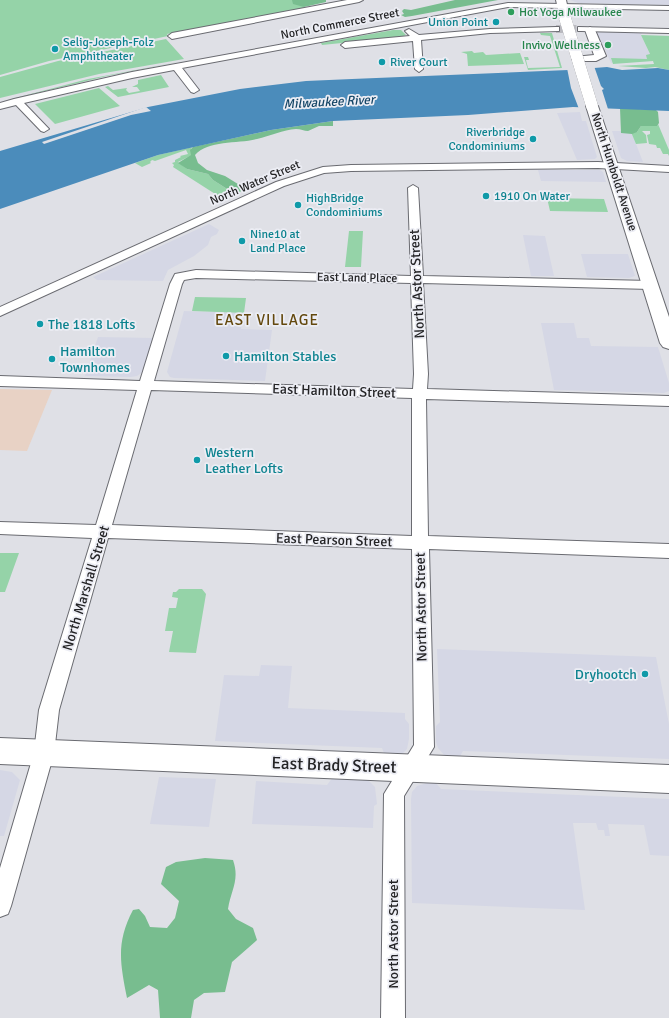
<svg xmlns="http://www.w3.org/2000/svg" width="669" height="1018" viewBox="0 0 669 1018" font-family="Signika,sans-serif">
	<rect width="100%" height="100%" fill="#dfe0e6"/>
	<path fill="#d5d7e5" d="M570 0H669V5L578 3Z
		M598 32 642 33 641 35 653 61 611 63 600 38H597L596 33Z
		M580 112 582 121H586L597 157 595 159 577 160 557 113Z
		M612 131H631L643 162 627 161 621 158Z
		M538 170H600L603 172 606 182 541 181Z
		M209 224 219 230 217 234 211 237 208 245 194 256 168 270 163 281 97 280 93 277Z
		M523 235 545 236 554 276H531Z
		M581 254H628L635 276 629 278 587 277Z
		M184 311 243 313 241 329 272 330 265 381 174 378 170 377 167 372Z
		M541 323H574L577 338H589L591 346 658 347 669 383V391L664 393 554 390Z
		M98 337 154 338 143 372 137 376 131 377 85 376Z
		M437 649 656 657 669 724V759L463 751 459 758 445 756 438 748 436 742V726L440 722Z
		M261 665 292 666 288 708 405 713V719L409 724V739L407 749 401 755 385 756 382 748 215 741 224 675 259 676Z
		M0 770 12 772 20 780 4 836H0Z
		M159 777 216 779 209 827 150 824Z
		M333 777 368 780 375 787 377 804 374 806 373 828 252 824 256 781 327 785Z
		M430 782 436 783 441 789 669 799V856L650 855 644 825 608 824 610 836H605L604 830H598L596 823H573L585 910 412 903 411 799 412 792 417 786Z"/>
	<path fill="#e8d2c5" d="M0 389 52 390 27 451 0 450Z"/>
	<path fill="#95d3a8" d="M0 0H297L305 8 349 0 167 34 168 36 49 61 0 75Z
		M393 30H401L406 35 401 37 322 45 321 43Z
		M540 33H552L562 68 528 70 524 57H528L529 60H526L528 68 560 67 550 36 541 35Z
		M641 35 669 36V70L655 67 646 68 618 66 654 64 653 61 613 64 611 58 647 59 646 55 650 54Z
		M166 39 184 59 99 74 0 98V77L58 61Z
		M472 51 474 53 483 52 486 55 520 53 524 64 468 66 467 54 461 52Z
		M189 60 107 76 0 102 88 79Z
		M161 75 169 87 118 97 105 87 108 86 113 90 127 88 126 90 129 93 140 91 137 87H132L138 84V80Z
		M99 88 120 106 55 124 35 104Z
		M658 124 669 150V156L668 154H663L660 148H657L656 145 649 144 647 135 650 134V131H642L646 135 647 143 636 144 631 132H637L641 126H657Z
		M193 147 191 148 192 155 178 162 187 169 208 174 213 180 235 194 223 199 173 167 174 165 172 163 175 162V160L181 157 180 156 188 154 186 150 155 161 152 160 150 162 151 163 142 167 135 163 158 155Z
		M547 198 604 199 608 212 550 211Z
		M349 231H363L361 267H345Z
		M195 297 246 298 244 313 192 311Z
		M0 553H19L5 592H0Z
		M179 589H202L206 594 196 653 169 652 173 631H165L169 608H176L178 598 172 597 173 592H176Z"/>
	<path fill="#78bd8f" d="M292 0H326V2L304 7 293 4Z
		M455 0H498L412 16 405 17 401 15 404 14 402 11 404 9 411 10Z
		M620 108 656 110 658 112 659 123 657 126H641L637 132 632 134 621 133Z
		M333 121V126H319L308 131C304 131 301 129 296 129 283 130 270 136 257 139 238 144 208 140 195 155L198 163 207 170 225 176 246 189 235 194 213 180 208 174 187 169 178 163 191 155 190 150 193 147 271 130Z
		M205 858 233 860C240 880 231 890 228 909L236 919 253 928 257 940 232 962 225 992 204 993 194 1000 191 1018H160L158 990 149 985 127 998C120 963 116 942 133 910L139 909 145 916 150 927 167 928 175 918 179 901 161 884 166 867 176 862Z"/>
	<path fill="#4b8cbb" d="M607 67 622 70 658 68 669 70V111L573 107 468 115 333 121 271 130 158 155 0 209V151L148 107 240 89 306 81 352 79 568 70Z"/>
	<path fill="#dfe0e6" d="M594 66 601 86 604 89 602 90 608 109H579L571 88 567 68Z
		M146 107 151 111 131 115 44 144 42 142Z"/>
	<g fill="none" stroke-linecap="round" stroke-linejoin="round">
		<path stroke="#babac0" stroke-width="8" stroke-dasharray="8 4.5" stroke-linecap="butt" d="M556 29H581"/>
		<g stroke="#6a6b71" stroke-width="2">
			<path id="minor" d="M347 0H363L359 2 172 39 168 36 172 33Z
				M508 3 669 6V10L508 7 182 68 199 90 194 93 191 92 174 70 132 78 24 103 49 129 44 132 41 131 16 105 0 109V103L14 99 132 72Z
				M556 27H559V31L490 33 421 40 423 69 419 72 415 69 413 41 345 48 341 45 345 42 410 36 405 31 409 29 419 35 490 29Z
				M578 27 669 29V33L581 31H578Z
				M598 162 669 166V172L598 168 351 171 324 173 284 186 0 316V307L276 182 323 167 351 165Z
				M413 185 418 188 423 276 650 281 656 285 650 289 423 283 428 374 427 389 669 396V406L426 399 428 536 669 544V558L429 549 434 747 404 796 405 1018H381L384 794 414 745 412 549 108 538 59 710 54 753 11 906 8 914 0 917V868L34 753 39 710 92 538 0 534V522L96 525 137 390 0 386V376L140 381 170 284 175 274 196 270 411 276 408 188ZM196 278 411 283 414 374 413 389 154 381 182 284 184 280ZM151 390 412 398V536L112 525Z"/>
		</g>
		<g stroke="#6a6b71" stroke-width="2">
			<path id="tertiary" d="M556 0H566L570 18 569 20 565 21 560 18Z
				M590 27 595 30 606 56 596 61H574L572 59 574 57 594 55 585 30Z
				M592 102 598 106 669 317V349L663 347 660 343 586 106Z"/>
		</g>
		<g stroke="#6a6b71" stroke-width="2">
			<path id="secondary" d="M0 738 669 765V793L0 764Z"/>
		</g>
		<use href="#minor" fill="#fff" fill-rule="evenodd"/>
		<use href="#tertiary" fill="#fff" fill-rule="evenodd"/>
		<use href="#secondary" fill="#fff" fill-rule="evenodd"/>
		<g stroke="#6a6b71" stroke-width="12" stroke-linecap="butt">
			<path id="tertiary-bridge" d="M565 18 592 106"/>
		</g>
		<use href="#tertiary-bridge" stroke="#fff" stroke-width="12"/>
	</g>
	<g fill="#2e9e5b" stroke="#ecedf4" stroke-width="1.5">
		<circle cx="511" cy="12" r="4"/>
		<circle cx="608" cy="45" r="4"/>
	</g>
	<g fill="#0f9aa8" stroke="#ecedf4" stroke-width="1.5">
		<circle cx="496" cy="22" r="4"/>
		<circle cx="55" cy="49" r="4"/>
		<circle cx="382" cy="62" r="4"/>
		<circle cx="533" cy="139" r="4"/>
		<circle cx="486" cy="196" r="4"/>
		<circle cx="298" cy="205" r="4"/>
		<circle cx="242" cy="241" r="4"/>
		<circle cx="40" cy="324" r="4"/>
		<circle cx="226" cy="356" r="4"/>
		<circle cx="52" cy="359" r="4"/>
		<circle cx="197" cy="460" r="4"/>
		<circle cx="645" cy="674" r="4"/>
	</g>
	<g text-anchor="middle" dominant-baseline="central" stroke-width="3.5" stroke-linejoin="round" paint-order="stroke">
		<g font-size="12" fill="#27864d" stroke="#ecedf4" text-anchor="start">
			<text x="519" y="12">Hot Yoga Milwaukee</text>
			<text x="600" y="45" text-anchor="end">Invivo Wellness</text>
		</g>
		<g font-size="12" fill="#0d838f" stroke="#ecedf4" text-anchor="start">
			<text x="488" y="22" text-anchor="end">Union Point</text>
			<text x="63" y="42">Selig-Joseph-Folz<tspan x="63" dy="14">Amphitheater</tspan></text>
			<text x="390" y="62">River Court</text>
			<text x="525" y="132" text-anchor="end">Riverbridge<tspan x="525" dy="14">Condominiums</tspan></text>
			<text x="494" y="196">1910 On Water</text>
			<text x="306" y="198">HighBridge<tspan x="306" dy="14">Condominiums</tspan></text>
			<text x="250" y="234">Nine10 at<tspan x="250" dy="14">Land Place</tspan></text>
		</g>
		<g font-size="12" fill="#242426" stroke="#ecedf4">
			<text transform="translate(340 24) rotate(-11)">North Commerce Street</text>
			<text transform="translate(614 172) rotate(72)">North Humboldt Avenue</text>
			<text transform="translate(255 183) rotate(-23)">North Water Street</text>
			<text transform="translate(357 278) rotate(1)">East Land Place</text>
		</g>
		<g font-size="13" font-style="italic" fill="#134566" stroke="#ecedf4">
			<text transform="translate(329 102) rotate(-3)">Milwaukee River</text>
		</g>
		<g font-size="14" fill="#242426" stroke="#ecedf4">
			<text transform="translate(417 284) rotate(-93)">North Astor Street</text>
			<text transform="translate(334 391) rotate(2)">East Hamilton Street</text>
			<text transform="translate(334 540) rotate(2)">East Pearson Street</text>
			<text transform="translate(86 588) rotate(-73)">North Marshall Street</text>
			<text transform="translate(421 607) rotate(-91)">North Astor Street</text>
			<text transform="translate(393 934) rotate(-90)">North Astor Street</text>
		</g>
		<g font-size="14" fill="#0d838f" stroke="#ecedf4" text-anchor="start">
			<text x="48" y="324">The 1818 Lofts</text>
			<text x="60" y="351">Hamilton<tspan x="60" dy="16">Townhomes</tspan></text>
			<text x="234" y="356">Hamilton Stables</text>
			<text x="205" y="452">Western<tspan x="205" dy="16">Leather Lofts</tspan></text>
			<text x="637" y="674" text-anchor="end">Dryhootch</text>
		</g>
		<g font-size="15" letter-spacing="1" fill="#63480d" stroke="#ecedf4">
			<text x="267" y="320">EAST VILLAGE</text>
		</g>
		<g font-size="17" fill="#242426" stroke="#ecedf4">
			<text transform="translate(334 765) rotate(2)">East Brady Street</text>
		</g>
	</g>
</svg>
